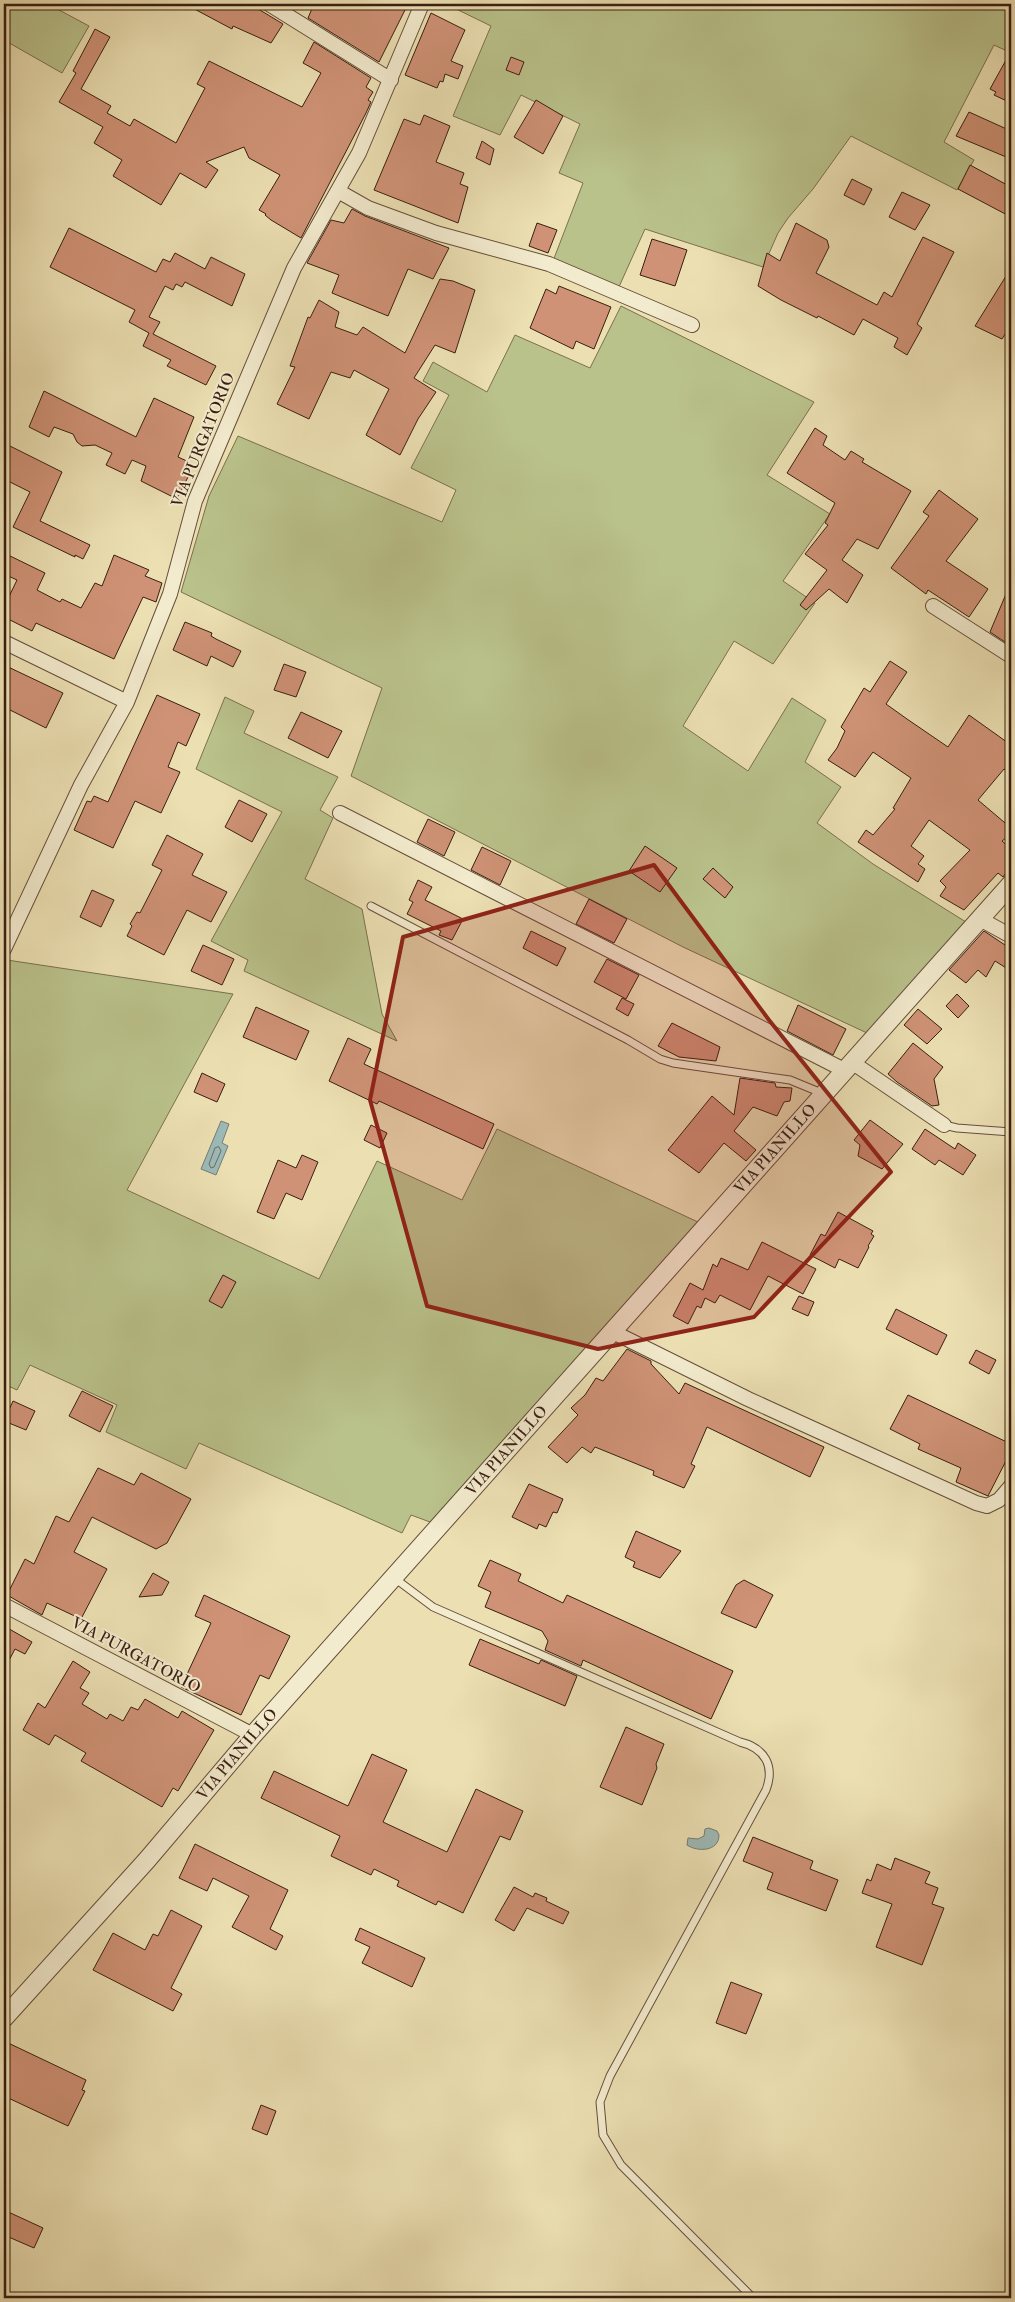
<svg xmlns="http://www.w3.org/2000/svg" width="1015" height="2302" viewBox="0 0 1015 2302" font-family="'IM FELL Double Pica',serif">
	<rect width="100%" height="100%" fill="#ece0b3"/>
	<filter id="stains"><feTurbulence type="fractalNoise" baseFrequency=".004" numOctaves="4"/><feColorMatrix values="0 0 0 0 .2 0 0 0 0 .09 0 0 0 0 .02 0 0 0 .5 -.17"/></filter>
	<radialGradient id="worn" r=".72"><stop offset=".6" stop-color="#630" stop-opacity="0"/><stop offset="1" stop-color="#630" stop-opacity=".3"/></radialGradient>
	<path fill="#bac28b" stroke="#7a704e" d="M4 4H48L89 26 62 73 4 40Z
		M1011 4V43L1007 51 994 45 944 142 974 160 957 190 851 136 813 189 788 218 778 233 763 267 645 229 618 289 553 261 583 183 559 173 580 124 521 95 500 135 453 116 491 26 446 4Z
		M621 306 814 402 767 475 830 514 783 581 815 603 773 664 734 641 683 726 748 771 792 698 826 720 805 762 841 787 817 823 873 864 966 922 867 1033 683 947 351 776 382 688 181 592 209 496 238 436 442 522 456 490 411 468 449 395 423 381 433 362 487 392 515 335 590 368Z
		M225 697 254 711 244 733 338 777 320 810 333 818 305 879 362 909 382 1014 397 1041 244 971 248 960 211 941 282 812 196 769Z
		M7 960 233 994 127 1190 319 1279 377 1161 462 1200 497 1129 698 1222 430 1522 411 1515 402 1533 199 1443 186 1469 106 1432 117 1405 30 1365 17 1390 4 1384V966Z"/>
	<path fill="#9dbab7" stroke="#757c75" d="M221 1121 229 1124 222 1143 228 1146 216 1175 201 1169Z
		M709 1828 717 1831 719 1835C719 1852 697 1852 687 1845L688 1838 698 1839 704 1836 705 1829Z"/>
	<g fill="none" stroke-linecap="round" stroke-linejoin="round">
		<path stroke="#6b6c64" stroke-width="1" d="M219 1147 221 1151 214 1167 211 1168 209 1164 215 1148Z"/>
	</g>
	<path fill="#cf9276" stroke="#391e11" d="M185 4H250L283 24 271 43 233 26 232 29Z
		M314 4H408L379 62 308 18Z
		M431 13 465 30 451 61 463 66 458 79 445 74 443 82 440 81 437 88 405 75Z
		M95 29 110 37 81 89 111 106 107 113 130 126 134 119 176 143 205 88 197 84 209 61 302 107 321 73 303 63 314 42 371 78 366 87 373 92 368 100 371 102 366 113 301 238 271 220 265 215 266 214 259 210 280 175 249 158 244 147 206 162 218 170 206 188 180 173 161 205 113 176 122 160 94 143 103 127 59 102 76 73 73 71Z
		M1011 51V103L994 95 996 92 990 89Z
		M511 57 524 62 519 75 506 70Z
		M536 100 563 116 543 154 514 137Z
		M969 112 1011 131V159L956 136Z
		M424 115 450 126 436 162 464 173 460 184 468 187 458 223 374 190 404 119 420 125Z
		M482 141 494 149 490 165 476 158Z
		M970 165 1011 187V217L958 189Z
		M852 179 872 189 864 205 844 195Z
		M902 192 930 205 915 230 889 217Z
		M352 209 365 216 449 248 433 279 408 269 388 316 332 293 339 275 307 263 331 220 344 223Z
		M537 223 557 230 548 253 529 246Z
		M796 223 827 240 829 247 816 273 877 305 884 292 892 297 923 237 954 252 917 324 922 328 907 355 894 347 898 338 863 319 854 335 818 316 817 318 781 300 758 286 767 253 780 261Z
		M69 228 156 272 163 259 170 262 175 253 205 269 211 257 245 274 232 306 185 282 182 287 176 284 173 290 165 286 149 317 160 322 153 334 216 366 206 385 167 366 171 360 143 346 149 333 129 322 135 310 50 267Z
		M652 239 687 250 675 286 640 275Z
		M1011 268V325L1002 339 975 326Z
		M440 279 453 281 475 290 455 353 435 345 414 378 436 392 418 419 400 455 366 435 389 389 354 370 350 378 331 372 309 419 277 404 295 367 290 366 308 317 310 318 319 300 339 312 335 327 357 335 363 327 405 353Z
		M559 286 611 307 594 349 576 341 573 349 530 328 546 289 556 294Z
		M44 391 136 437 154 398 194 417 178 457 189 462 186 468 191 471 177 499 141 481 146 466 132 460 125 474 106 465 112 453 95 445 82 446 77 442 73 434 54 427 49 437 29 427Z
		M815 428 827 436 823 445 845 460 851 451 864 459 862 462 911 491 878 549 857 539 842 560 863 575 847 603 829 589 806 610 800 605 827 570 805 554 828 525 825 523 835 503 787 473Z
		M4 443 62 472 40 521 90 545 83 559 75 555V557L13 527 30 492 4 479Z
		M939 490 978 519 946 561 988 589 969 617 928 590 926 594 891 568 929 516 923 512Z
		M4 553 45 573 37 590 60 602 62 599 81 608 95 583 102 586 114 555 149 570 145 576 162 583 156 602 143 597 114 659 36 623 32 631 4 617V607L17 580 4 574Z
		M1011 582V621L1007 629 1011 632V646L990 632Z
		M185 622 212 633 211 636 216 639 241 651 233 667 211 656 207 666 173 650Z
		M890 661 907 672 886 704 907 719 948 747 969 715 1011 745V775L1004 769 978 800 1011 828V834L1002 841 1011 849V866L1003 877 998 873 964 910 940 896 946 887 940 881 970 850 929 820 911 846 924 856 918 864 925 869 918 882 858 842 866 830 873 835 895 809 893 808 911 778 873 752 855 777 828 760 837 748 845 731 841 727 864 688 870 692Z
		M284 664 306 672 296 697 274 690Z
		M4 665 63 693 46 728 4 707Z
		M157 695 200 714 186 746 178 742 168 767 180 772 161 813 135 801 113 848 74 830 87 801 91 802 94 796 108 802Z
		M301 712 342 731 328 758 288 738Z
		M239 800 267 814 252 842 225 827Z
		M428 819 455 832 444 856 417 842Z
		M167 835 203 854 192 875 227 892 211 922 187 910 164 955 127 936 132 926 130 924 137 912 140 913 162 870 152 865Z
		M645 846 677 868 660 892 629 871Z
		M482 847 511 861 500 885 471 870Z
		M713 868 733 887 725 898 703 879Z
		M418 880 432 887 425 900 463 919 452 940 439 935 441 931 407 914 413 902 409 900Z
		M92 890 114 900 101 927 80 917Z
		M589 899 627 919 614 943 576 924Z
		M531 931 566 948 557 966 523 948Z
		M984 931 1011 949V971L995 961 986 977 978 970 966 983 949 970Z
		M203 945 234 959 222 985 191 971Z
		M607 959 639 975 626 999 594 982Z
		M957 994 969 1006 958 1018 946 1006Z
		M622 998 634 1004 628 1016 616 1009Z
		M798 1005 846 1029 833 1055 787 1031Z
		M256 1007 309 1031 296 1060 243 1037Z
		M918 1009 942 1029 927 1044 904 1025Z
		M672 1023 720 1047 716 1061 679 1057 658 1046Z
		M348 1038 371 1049 364 1064 494 1124 483 1149 379 1101 377 1104 329 1081Z
		M913 1043 943 1067 934 1079 939 1105 932 1106 897 1082 888 1074Z
		M202 1073 225 1084 217 1102 194 1092Z
		M740 1078 775 1083 776 1087 792 1088 790 1101 784 1102 777 1116 753 1107 734 1131 756 1150 746 1161 724 1143 699 1173 668 1150 712 1096 734 1115Z
		M870 1120 903 1144 882 1169 858 1156 860 1145 854 1140Z
		M371 1125 387 1133 380 1148 364 1140Z
		M925 1129 955 1149 958 1143 976 1155 963 1175 939 1160 935 1165 912 1149Z
		M302 1155 318 1162 302 1200 286 1193 274 1219 257 1212 278 1160 296 1168Z
		M838 1212 873 1231 871 1234 874 1236 868 1246 869 1247 858 1268 839 1259 835 1268 810 1255 821 1234 825 1236Z
		M762 1242 816 1269 803 1294 768 1276 750 1310 720 1295 715 1303 705 1298 701 1308 697 1306 688 1324 673 1316 690 1283 703 1290 713 1264 717 1267 721 1258 748 1270Z
		M223 1275 236 1282 222 1308 209 1301Z
		M799 1296 814 1302 808 1316 792 1309Z
		M896 1309 947 1335 937 1355 886 1329Z
		M627 1349 651 1361V1364L679 1394 685 1383 824 1447 810 1477 707 1427 691 1464 695 1466 684 1488 653 1475 654 1471 595 1447 591 1453 582 1447 567 1463 548 1447 578 1415 571 1408 585 1395 596 1378 603 1381Z
		M976 1350 996 1360 989 1374 969 1363Z
		M82 1391 113 1406 100 1432 69 1416Z
		M908 1395 1011 1444V1451L988 1496 956 1482 961 1468 918 1449 920 1444 890 1429Z
		M13 1401 35 1411 26 1430 4 1421Z
		M98 1468 134 1485 141 1473 191 1499 167 1543 156 1549 92 1517 74 1552 107 1569 81 1619 47 1603 42 1615 7 1595 25 1559 34 1564 56 1516 69 1522Z
		M529 1484 563 1499 557 1513 553 1512 546 1527 539 1524 537 1529 512 1517Z
		M636 1531 681 1551 660 1578 633 1567 635 1562 625 1557Z
		M490 1560 521 1574 518 1581 563 1603 567 1595 733 1671 711 1719 583 1660 581 1666 545 1650 548 1641 542 1631 485 1607 491 1592 478 1586Z
		M153 1573 169 1582 162 1595 139 1597Z
		M744 1580 773 1595 756 1628 721 1613 736 1585Z
		M204 1595 290 1636 269 1679 260 1675 241 1715 181 1687 211 1623 195 1616Z
		M4 1626 32 1642 25 1654 15 1649 4 1670Z
		M480 1639 539 1664 541 1660 577 1676 565 1706 469 1665Z
		M73 1661 90 1672 80 1688 89 1693 82 1704 107 1719 110 1714 123 1721 131 1707 138 1710 145 1699 178 1718 182 1711 214 1730 178 1791 173 1788 162 1807 81 1761 86 1753 55 1735 49 1745 23 1730 38 1703 45 1708Z
		M626 1727 664 1744 656 1764 657 1768 642 1805 600 1787Z
		M372 1754 407 1770 383 1822 447 1852 476 1789 523 1811 510 1840 500 1836 463 1913 438 1901 436 1905 397 1886 399 1881 374 1869 371 1875 331 1856 340 1836 261 1798 274 1771 348 1806Z
		M753 1837 813 1861 810 1869 838 1880 826 1911 767 1889 773 1873 743 1861Z
		M195 1844 288 1890 270 1929 283 1936 276 1950 232 1927 249 1896 213 1878 207 1891 179 1878Z
		M895 1858 930 1872 925 1883 938 1888 932 1904 944 1908 922 1965 876 1947 892 1904 862 1893 867 1879 871 1881 877 1864 891 1870Z
		M514 1887 533 1897 535 1893 547 1898 546 1901 569 1912 563 1924 527 1908 514 1931 495 1920Z
		M171 1910 202 1926 171 1988 182 1994 173 2011 93 1970 113 1933 145 1950 153 1934 158 1936Z
		M360 1928 425 1958 412 1987 362 1963 370 1947 355 1940Z
		M731 1982 762 1994 746 2034 716 2023Z
		M4 2041 86 2080 82 2090 85 2091 68 2126 4 2096Z
		M261 2105 276 2111 267 2135 252 2129Z
		M4 2210 43 2228 34 2248 4 2235Z"/>
	<g fill="none" stroke-linecap="round" stroke-linejoin="round">
		<g stroke="#664e3a" stroke-width="9">
			<path id="service" d="M371 906 628 1040 660 1059 673 1063 790 1080 824 1094
				M944 1125 957 1128 1011 1132
				M393 1577 433 1607 740 1742C765 1748 775 1766 766 1790L610 2076 600 2102 603 2135 621 2165 753 2298"/>
		</g>
		<g stroke="#664e3a" stroke-width="16">
			<path id="minor" d="M269 4 391 80
				M338 191 368 208 436 233 549 264 692 325
				M933 606 1011 656
				M4 642 127 702
				M340 813 846 1071
				M980 919 1011 936
				M4 949 81 785 127 702 170 594 195 501 294 268 359 153 422 4
				M853 1063 944 1125
				M613 1332 748 1399 976 1503 987 1506 999 1500 1011 1486
				M4 1605 253 1735"/>
		</g>
		<g stroke="#664e3a" stroke-width="20">
			<g id="tertiary">
				<path id="s1" d="M4 2018 147 1860 253 1735 1011 884"/>
			</g>
		</g>
		<use href="#service" stroke="#f3ebce" stroke-width="7"/>
		<use href="#minor" stroke="#f3ebce" stroke-width="14"/>
		<use href="#tertiary" stroke="#f3ebce" stroke-width="18"/>
	</g>
	<path fill="#8f2418" fill-opacity="0.2" stroke="#8f2418" stroke-width="4" stroke-linejoin="round" d="M654 865 769 1020 891 1172 754 1317 598 1349 427 1306 370 1100 403 937Z"/>
	<g text-anchor="middle" dominant-baseline="central" stroke-width="4" stroke-linejoin="round" paint-order="stroke">
		<g font-size="16" fill="#391e11" stroke="#f3ebce">
			<text transform="translate(203 440) rotate(-68)">VIA PURGATORIO</text>
			<text stroke="none"><textPath href="#s1" startOffset="1162">VIA PIANILLO</textPath></text>
			<text stroke="none"><textPath href="#s1" startOffset="758">VIA PIANILLO</textPath></text>
			<text transform="translate(136 1655) rotate(28)">VIA PURGATORIO</text>
			<text stroke="none"><textPath href="#s1" startOffset="352">VIA PIANILLO</textPath></text>
		</g>
	</g>
	<rect width="1015" height="2302" fill="none" stroke="#ece0b3" stroke-width="20"/>
	<rect x="5" y="5" width="1005" height="2292" fill="none" stroke="#391e11" stroke-width="2.5"/>
	<rect x="10" y="10" width="995" height="2282" fill="none" stroke="#391e11"/>
	<rect width="100%" height="100%" filter="url(#stains)"/>
	<rect width="100%" height="100%" fill="url(#worn)"/>
</svg>
